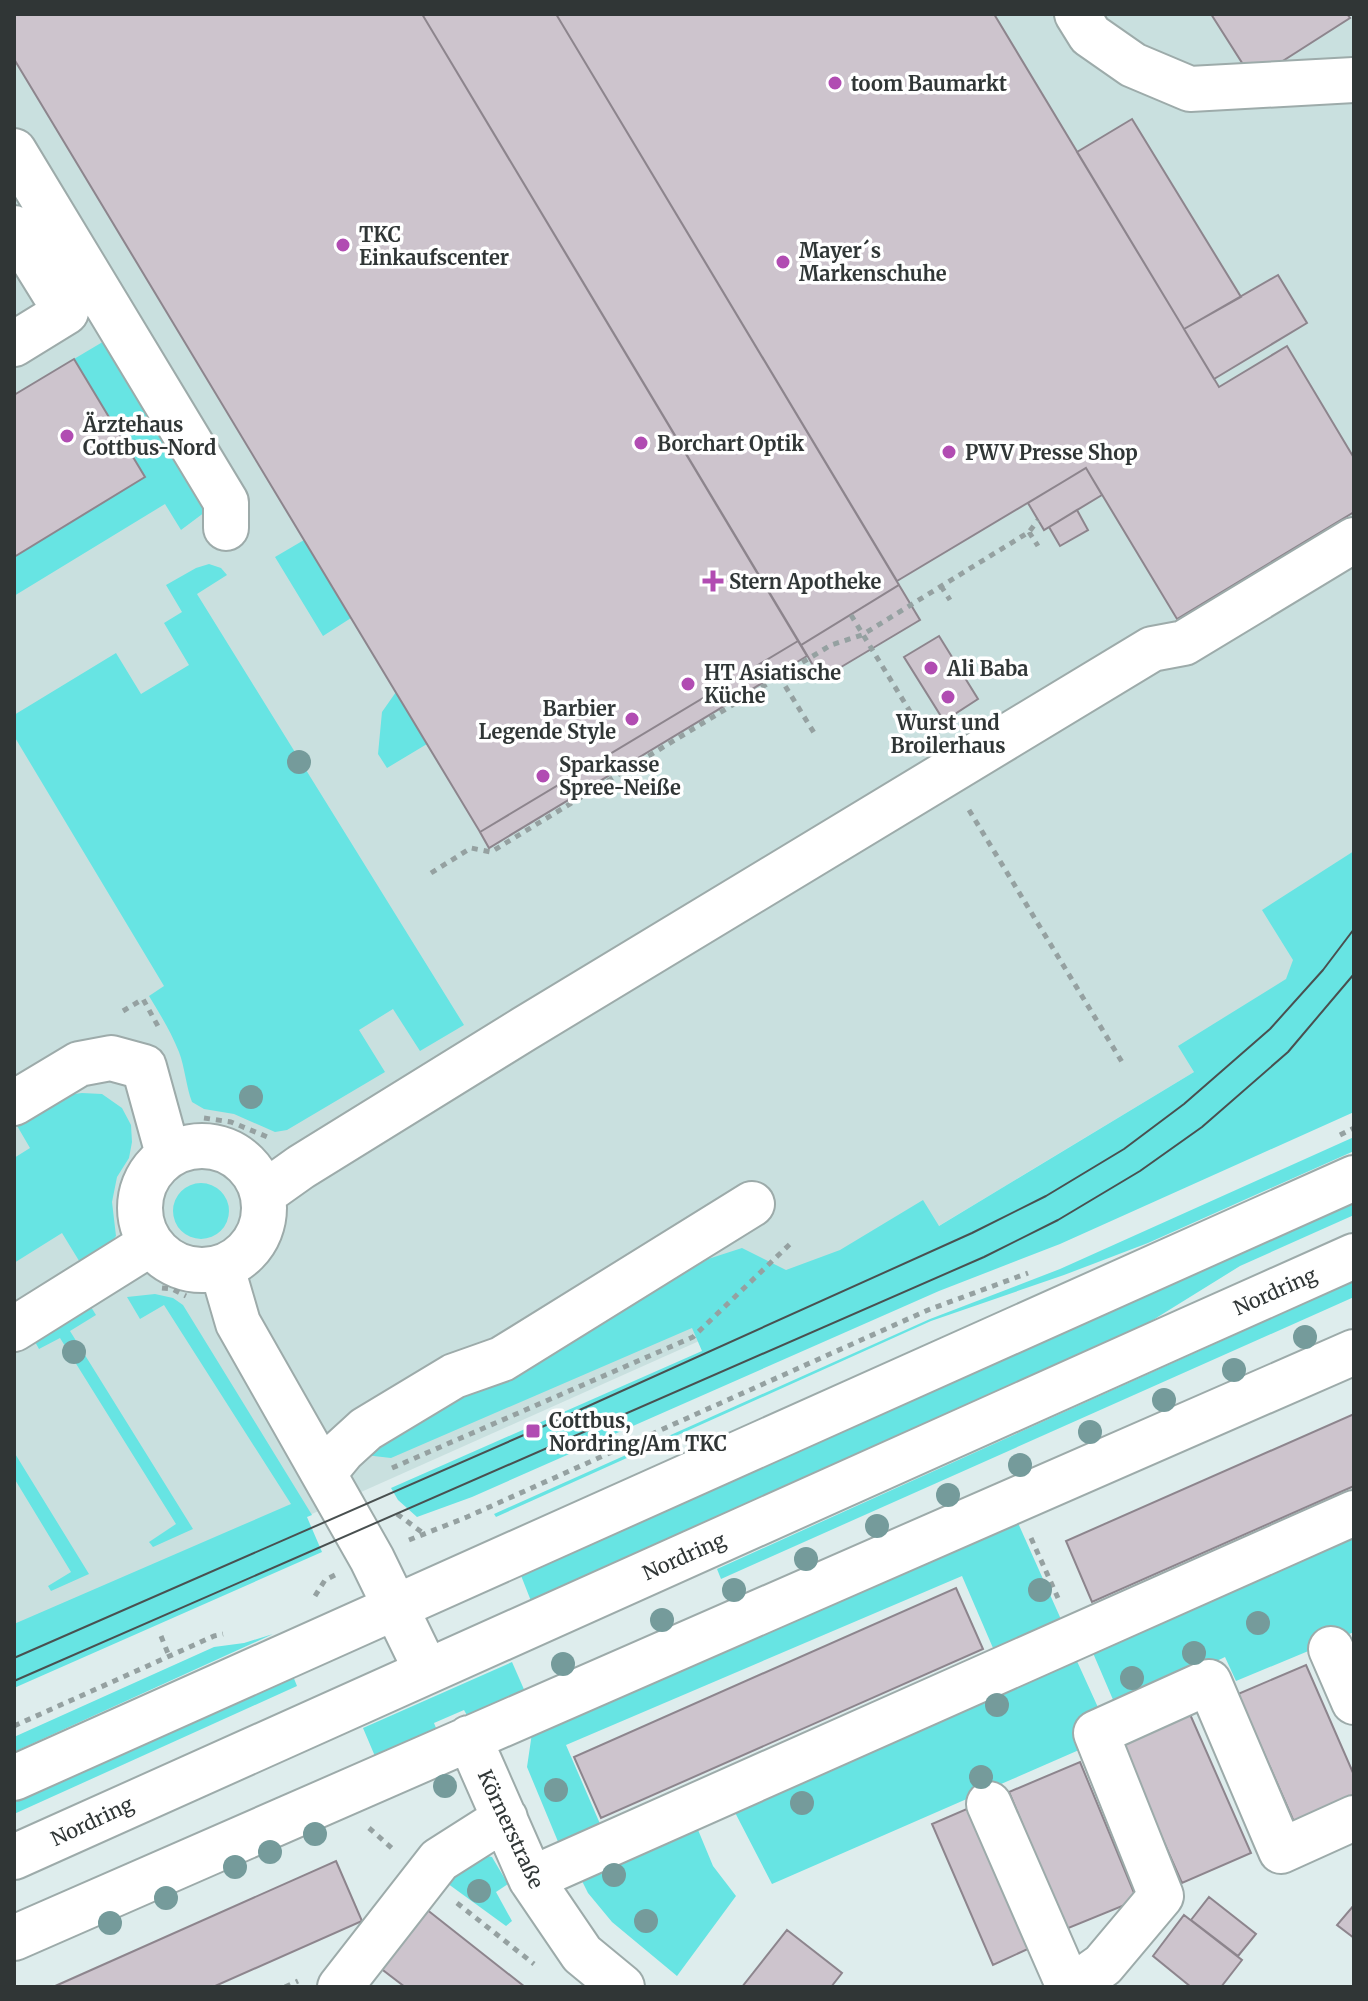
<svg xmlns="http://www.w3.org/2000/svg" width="1368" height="2001" viewBox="0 0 1368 2001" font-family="Merriweather,serif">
	<rect width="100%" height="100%" fill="#deeded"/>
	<path fill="#c9e0df" d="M14 14H1354V885L1286 982 1194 1072 937 1227 856 1271 14 1647Z"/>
	<path fill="#67e4e3" d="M111 337 213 506 181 530 165 504 14 596V557L145 477 74 359Z
		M304 540 351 618 323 636 275 557Z
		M209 564 221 568 227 575 197 594 464 1025 420 1051 393 1009 359 1030 385 1072 287 1130 275 1132 234 1114 204 1109 192 1102C186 1086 185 1068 179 1052 171 1032 160 1014 149 996L164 986 14 736V715L116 653 141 694 189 665 164 623 182 612 166 585 196 568Z
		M396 692 427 744 387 768 378 754 382 712Z
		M1354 851V1112L1060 1244 939 1291 472 1497 417 1517 398 1500 391 1488 702 1351 692 1328 391 1458 365 1455 455 1388 502 1382 708 1259 742 1248 786 1270 840 1250 923 1200 939 1226 1194 1072 1178 1046 1286 979 1293 960 1262 910Z
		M82 1093 102 1094 122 1108 131 1125 132 1142 129 1158 117 1177 112 1202 116 1236 105 1250 81 1264 62 1233 14 1263V1158L30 1148 16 1124 66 1095Z
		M1354 1137V1151L1148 1243 1064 1275 931 1321 496 1517 494 1514 930 1319 1060 1269Z
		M173 1211a28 28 0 1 1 56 0a28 28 0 1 1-56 0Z
		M1354 1202V1215L1240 1266 1140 1328 531 1601 520 1573Z
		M1354 1281V1297L721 1579 717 1569Z
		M155 1294 173 1298 183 1305 312 1515 307 1517 322 1552 14 1688V1624L291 1504 164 1305 140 1319 127 1297Z
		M91 1307 96 1315 70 1331 193 1529 153 1547 149 1542 176 1524 60 1338 39 1349 34 1340Z
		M14 1452 89 1574 51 1591 48 1586 71 1572 14 1478Z
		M1014 1514 1064 1626 996 1655 962 1576 566 1745 601 1826 559 1844 527 1767 532 1733Z
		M1354 1527V1632L1236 1681 1225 1657 1117 1709 1087 1639Z
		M273 1634 14 1752V1737L214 1647 244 1643Z
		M1071 1648 1101 1714 1078 1728 1079 1750 772 1884 728 1799Z
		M512 1662 526 1694 469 1719 464 1710 434 1723 438 1733 377 1761 363 1728Z
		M293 1676 297 1686 14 1814V1802Z
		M691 1813 713 1866 736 1896 677 1976 612 1922 588 1893 575 1867Z
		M476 1853 492 1857 508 1884 496 1892 512 1921 506 1926 440 1878Z"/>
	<path fill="#cdc4cd" stroke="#8d858d" stroke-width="2" d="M14 14H422L798 641 480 832 14 59Z
		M422 14H556L899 585 801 645Z
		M556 14H994L1219 387 1287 346 1354 458V512L1177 619 1086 468 897 581Z
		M1211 14H1347L1350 18 1253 80Z
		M1132 119 1241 297 1184 329 1077 152Z
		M1278 275 1307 323 1214 379 1184 329Z
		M74 359 145 477 14 557V395Z
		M1086 468 1102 495 1044 530 1028 503Z
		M1077 510 1088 530 1060 546 1049 527Z
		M899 585 920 620 821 679 801 645Z
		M939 636 978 699 944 721 904 657Z
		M798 641 807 656 489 848 480 832Z
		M1354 1414V1486L1092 1602 1066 1541Z
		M956 1588 983 1649 601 1818 574 1757Z
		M1306 1665 1354 1775V1806L1298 1831 1238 1694Z
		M1189 1712 1251 1853 1182 1883 1120 1743Z
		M1080 1762 1137 1900 1066 1929 1009 1792Z
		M969 1808 1030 1948 993 1965 932 1824Z
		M336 1861 362 1921 213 1987H53Z
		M1209 1897 1256 1934 1238 1956 1191 1920Z
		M421 1905 525 1987H405L375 1964Z
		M1354 1905V1938L1337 1925Z
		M1184 1915 1242 1960 1221 1987H1191L1153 1956Z
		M787 1930 842 1973 831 1987H742Z"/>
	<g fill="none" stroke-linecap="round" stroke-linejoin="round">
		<g stroke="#9dabaa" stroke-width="48">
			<path id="minor" d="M1077 14 1090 35 1133 65 1190 89 1354 80
				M14 151 226 502V528
				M14 228 66 312 14 344
				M14 1103 79 1064 111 1058 144 1067 168 1154
				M140 1208a62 62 0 1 1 124 0a62 62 0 1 1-124 0Z
				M263 1194 301 1167 524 1029 1152 649 1184 643 1354 540
				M222 1268 238 1323 372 1559 426 1670
				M14 1329 150 1244
				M324 1473 343 1450 366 1429 454 1376 502 1359 752 1204
				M1331 1649 1354 1702
				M469 1738 531 1879 582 1954 622 1987
				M989 1804 1069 1987
				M531 1879 1354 1513
				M14 1938 1354 1352
				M340 1987 439 1860 505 1818
				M1072 1987 1103 1965 1161 1896 1096 1733 1209 1682 1281 1851 1354 1818"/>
		</g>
		<g stroke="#9dabaa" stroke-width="48">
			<path id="major" d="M14 1778 1354 1178
				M14 1857C459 1654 907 1456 1354 1256"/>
		</g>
		<path stroke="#95a1a1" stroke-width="5" stroke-dasharray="6 6" stroke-linecap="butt" d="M1029 532 1038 546
			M941 586 950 600
			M851 615 925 736
			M779 676 816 736
			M969 810 1122 1062
			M431 873 471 848 491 852 831 645 862 635 1029 532 1038 520
			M123 1011 143 999 159 1028
			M204 1118 231 1122 270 1138
			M1340 1135 1354 1128
			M264 1259 270 1243 276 1236
			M162 1288 172 1289 186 1296
			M392 1468 693 1337 790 1244
			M397 1514 423 1533
			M1031 1538 1058 1598
			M409 1540 467 1517 928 1310 1028 1273
			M315 1596 325 1580 335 1575
			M161 1636 169 1656
			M14 1726 214 1636 223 1634
			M369 1828 394 1850
			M457 1903 534 1964
			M285 1987 298 1981"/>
		<use href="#minor" stroke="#fff" stroke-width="44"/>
		<use href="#major" stroke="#fff" stroke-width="44"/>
		<path stroke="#495050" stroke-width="2" d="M14 1658 533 1431 972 1233 1046 1196 1124 1149 1184 1104 1270 1029 1323 970 1354 929
			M14 1681 984 1257 1058 1220 1140 1171 1202 1127 1288 1052 1354 974"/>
	</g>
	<g fill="#759b9b">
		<circle cx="299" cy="762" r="12"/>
		<circle cx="251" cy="1097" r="12"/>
		<circle cx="1305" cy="1337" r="12"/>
		<circle cx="74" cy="1352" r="12"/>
		<circle cx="1234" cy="1370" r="12"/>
		<circle cx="1164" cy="1400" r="12"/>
		<circle cx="1090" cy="1432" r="12"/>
		<circle cx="1020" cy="1465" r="12"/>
		<circle cx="948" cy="1495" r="12"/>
		<circle cx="877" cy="1526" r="12"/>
		<circle cx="806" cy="1559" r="12"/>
		<circle cx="734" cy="1590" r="12"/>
		<circle cx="1040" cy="1590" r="12"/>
		<circle cx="662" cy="1620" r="12"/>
		<circle cx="1258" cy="1623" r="12"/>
		<circle cx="1194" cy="1653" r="12"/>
		<circle cx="563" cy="1664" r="12"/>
		<circle cx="1132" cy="1678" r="12"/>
		<circle cx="997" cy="1705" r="12"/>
		<circle cx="981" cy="1777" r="12"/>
		<circle cx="445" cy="1786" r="12"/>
		<circle cx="556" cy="1790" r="12"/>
		<circle cx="802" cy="1803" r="12"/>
		<circle cx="315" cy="1834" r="12"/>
		<circle cx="270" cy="1852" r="12"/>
		<circle cx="235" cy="1867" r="12"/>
		<circle cx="614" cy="1875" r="12"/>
		<circle cx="479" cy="1891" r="12"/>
		<circle cx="166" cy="1898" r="12"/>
		<circle cx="646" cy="1921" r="12"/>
		<circle cx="110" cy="1923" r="12"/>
	</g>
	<g fill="#b14cb2" stroke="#fff" stroke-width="3">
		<circle cx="835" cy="83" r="8"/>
		<circle cx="343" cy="245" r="8"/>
		<circle cx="783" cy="262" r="8"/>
		<circle cx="67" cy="436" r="8"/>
		<circle cx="641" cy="443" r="8"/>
		<circle cx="949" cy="452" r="8"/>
		<path d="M709 569h8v8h8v8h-8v8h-8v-8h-8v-8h8z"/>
		<circle cx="931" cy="668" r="8"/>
		<circle cx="688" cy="684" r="8"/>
		<circle cx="948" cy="697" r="8"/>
		<circle cx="632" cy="719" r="8"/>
		<circle cx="543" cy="776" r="8"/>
		<rect x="525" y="1423" width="16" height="16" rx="4"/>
	</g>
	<g text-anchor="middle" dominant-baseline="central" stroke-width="7" stroke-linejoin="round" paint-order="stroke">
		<g font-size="20" font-weight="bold" fill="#303636" stroke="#fff" text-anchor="start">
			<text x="851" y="83">toom Baumarkt</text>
			<text x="359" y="234">TKC<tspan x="359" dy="23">Einkaufscenter</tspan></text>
			<text x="799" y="250">Mayer´s<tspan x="799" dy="23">Markenschuhe</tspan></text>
			<text x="83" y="424">Ärztehaus<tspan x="83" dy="23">Cottbus-Nord</tspan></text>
			<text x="657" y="443">Borchart Optik</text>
			<text x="965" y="452">PWV Presse Shop</text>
			<text x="729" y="581">Stern Apotheke</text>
			<text x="947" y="668">Ali Baba</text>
			<text x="704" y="672">HT Asiatische<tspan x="704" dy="23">Küche</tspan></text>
			<text x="616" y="708" text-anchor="end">Barbier<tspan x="616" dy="23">Legende Style</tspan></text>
			<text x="948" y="722" text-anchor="middle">Wurst und<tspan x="948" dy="23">Broilerhaus</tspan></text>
			<text x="559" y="764">Sparkasse<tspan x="559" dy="23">Spree-Neiße</tspan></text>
			<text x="549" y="1420">Cottbus,<tspan x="549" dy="23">Nordring/Am TKC</tspan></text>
		</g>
		<g font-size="20" fill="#303636" stroke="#fff">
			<text transform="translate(1275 1291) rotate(-24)">Nordring</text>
			<text transform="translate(684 1556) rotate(-24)">Nordring</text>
			<text transform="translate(92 1821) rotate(-25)">Nordring</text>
			<text transform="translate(511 1829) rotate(65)">Körnerstraße</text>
		</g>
	</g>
	<rect width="1368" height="2001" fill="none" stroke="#303636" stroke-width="32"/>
</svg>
